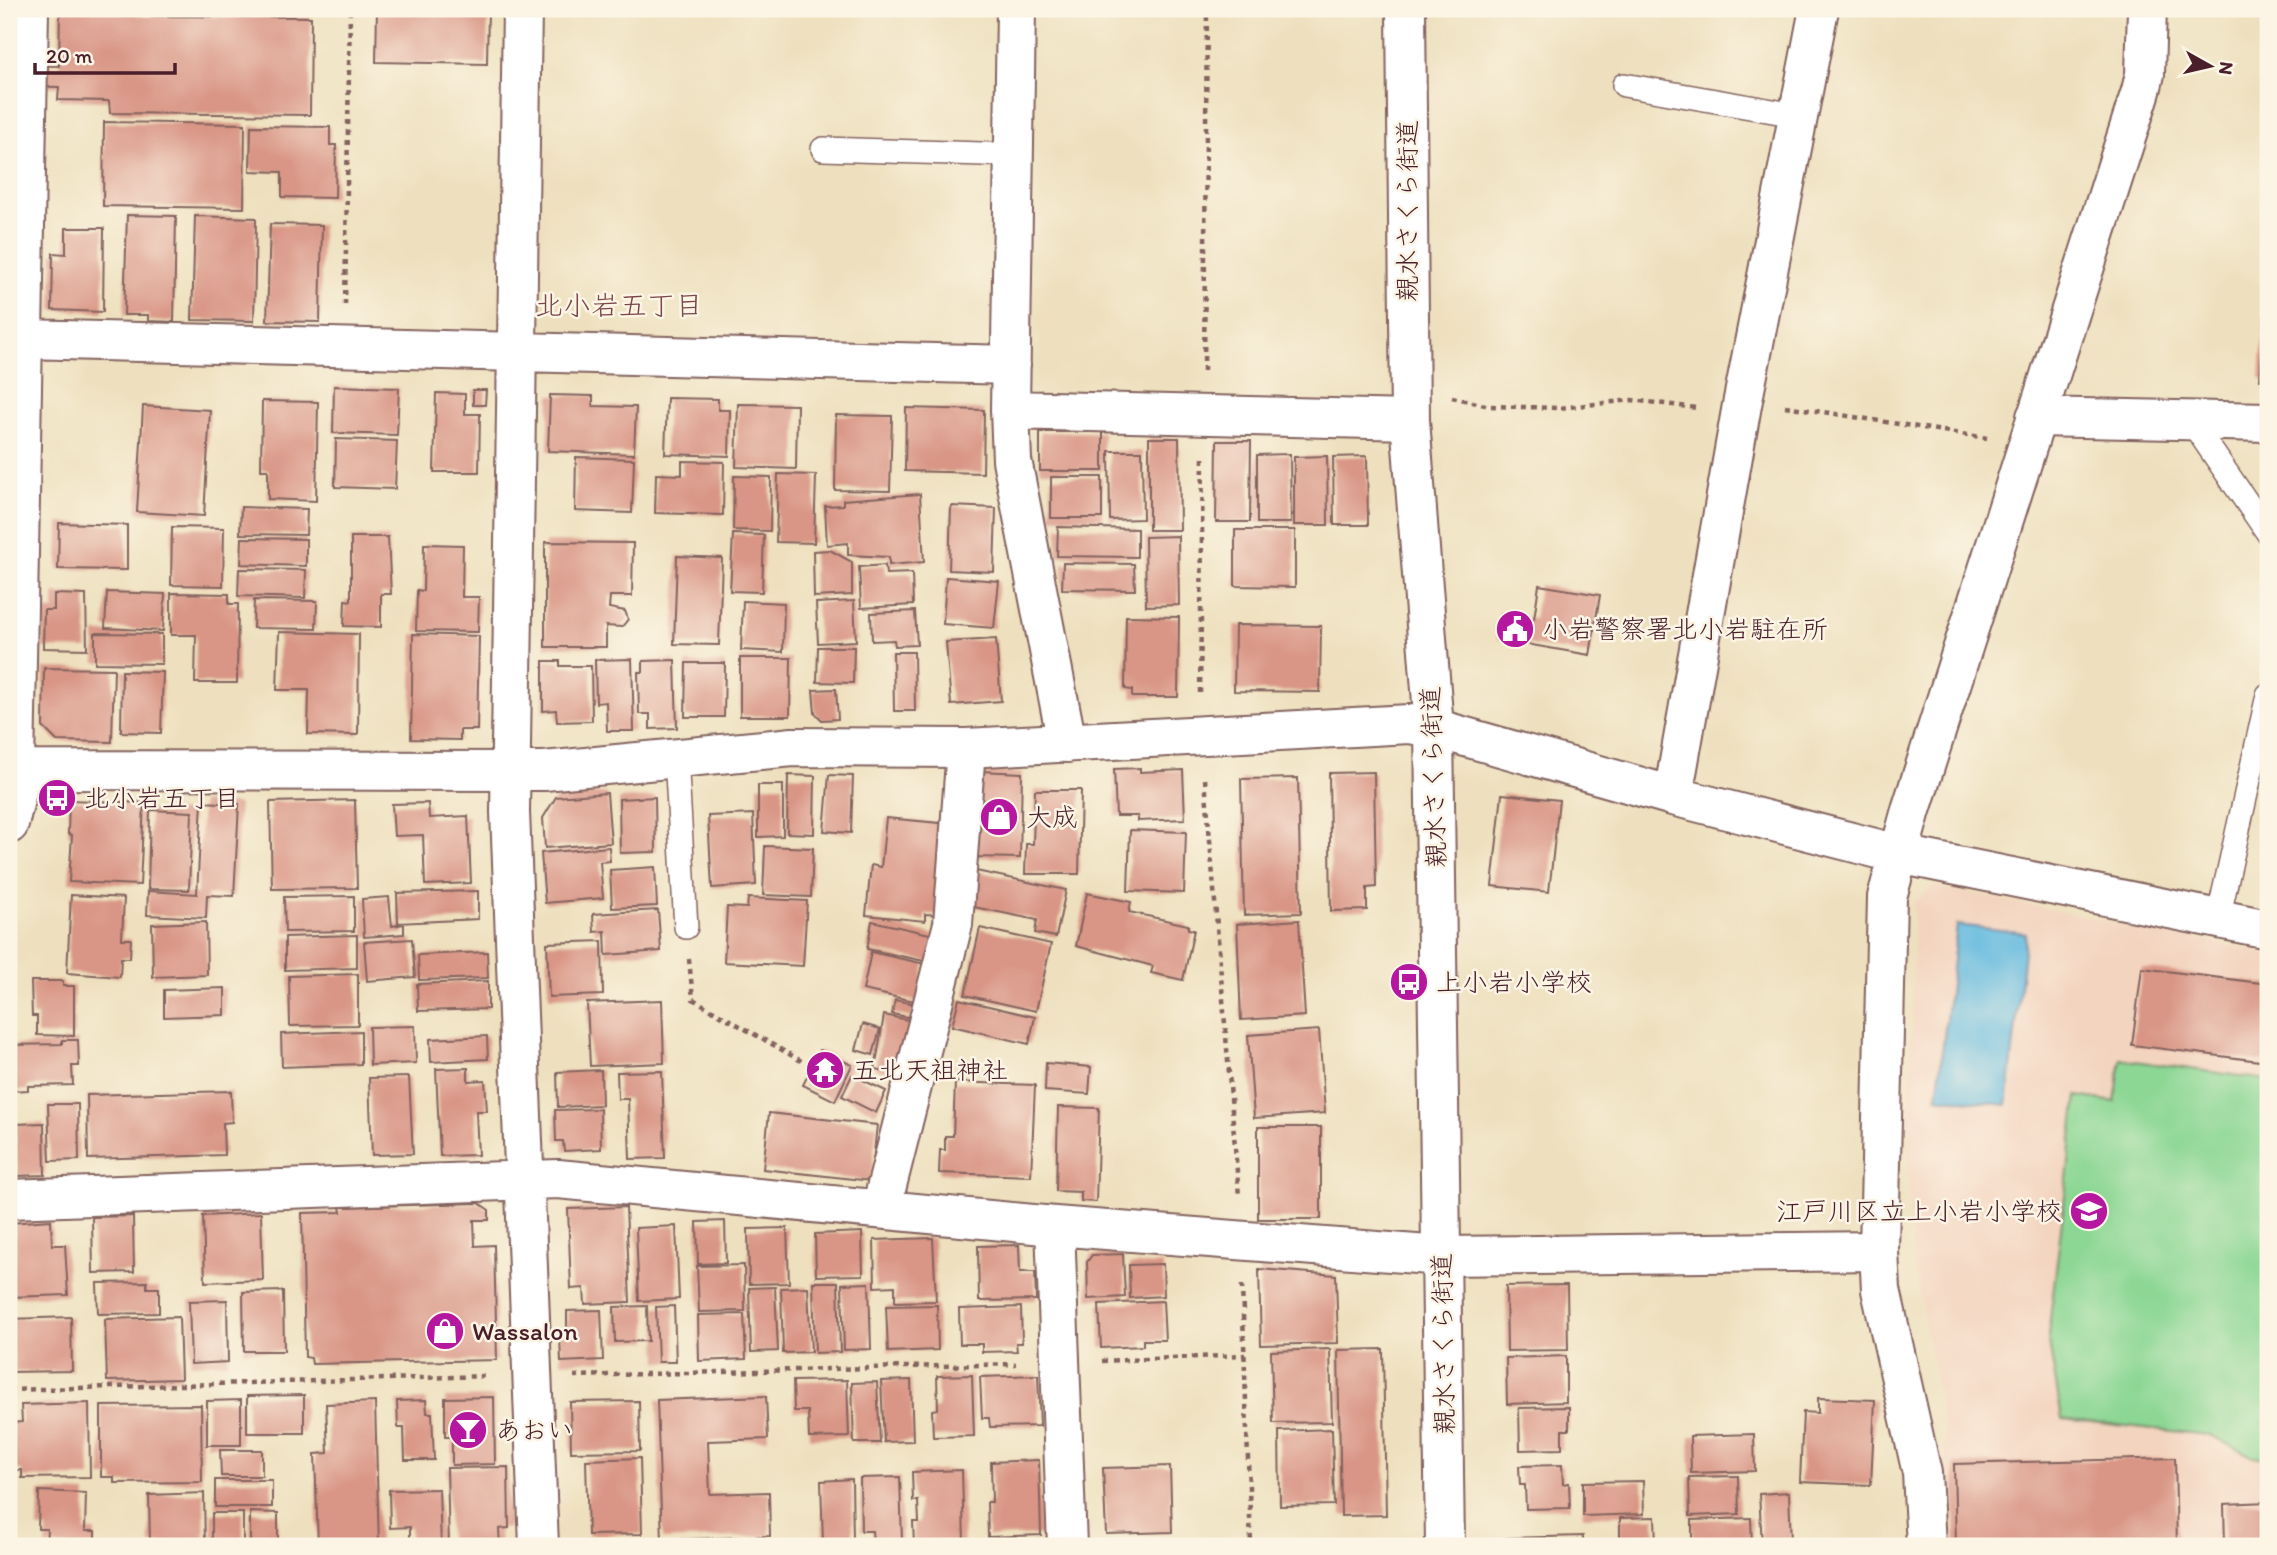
<svg xmlns="http://www.w3.org/2000/svg" width="2277" height="1555" viewBox="0 0 2277 1555" font-family="Itim,'Klee One',sans-serif">
	<rect width="100%" height="100%" fill="#fcf5e5"/>
	<filter id="ink" filterUnits="userSpaceOnUse"><feTurbulence type="fractalNoise" baseFrequency=".0143" numOctaves="2"/><feDisplacementMap in="SourceGraphic" scale="14" xChannelSelector="R" yChannelSelector="G"/><feConvolveMatrix kernelMatrix="1 2 1 2 8 2 1 2 1" color-interpolation-filters="sRGB"/></filter>
	<filter id="wash" filterUnits="userSpaceOnUse"><feTurbulence type="fractalNoise" baseFrequency=".00686" numOctaves="4" result="noise"/><feDisplacementMap in="SourceGraphic" scale="28" xChannelSelector="R" yChannelSelector="G"/><feGaussianBlur stdDeviation="1.57" result="paint"/><feColorMatrix in="noise" values="0 0 0 0 0 0 0 0 0 0 0 0 0 0 0 0 0 1.4 0 .05"/><feComposite in="paint" operator="in"/></filter>
	<g filter="url(#wash)">
		<rect width="100%" height="100%" fill="#eee0be"/>
		<path fill="#f3d4bf" d="M1934 886 2268 953V1546H1953L1943 1423 1912 1253 1908 1169 1914 902Z"/>
		<path fill="#8cd794" stroke="#6b7b60" stroke-width="2" d="M2121 1059 2268 1080V1459L2254 1457 2209 1435 2062 1419 2048 1336 2077 1096 2115 1102Z"/>
		<path fill="#62b9df" stroke="#566c85" stroke-width="2" d="M1957 925 2026 933 2007 1105 1937 1097Z"/>
		<g id="blocks">
			<path fill="#d99585" d="M60 9H138V16L311 17 310 115 110 113 109 101 58 100 59 87 9 86V65L59 66Z
				M377 9H488L487 64 376 62Z
				M104 122 245 124 244 208 103 206Z
				M251 126 330 127V145H336L335 198 282 197V172L250 171Z
				M127 215 176 216 174 322 148 321V315H124Z
				M195 216 256 218 254 321 192 320Z
				M270 224 322 225 320 322 267 321Z
				M66 228H104L103 312 52 310 53 253 66 254Z
				M2266 295H2268V380L2260 379Z
				M334 386 399 388 397 435 333 433Z
				M473 390H486L485 405H473Z
				M436 393 465 394V414H480L479 472H434Z
				M550 395 593 396V406L636 407 634 454 548 451Z
				M667 398 718 399V410H730L729 456 665 454Z
				M262 401 318 402 316 501 268 499V470H261Z
				M738 404 797 405 796 469 736 467Z
				M143 406 210 410 204 516 137 512Z
				M906 408 984 410 983 473 905 471Z
				M836 415 892 416 890 491 835 490Z
				M1040 432H1103V471H1040Z
				M1149 438H1179L1180 530H1149Z
				M336 439 397 441 395 489 335 487Z
				M1217 441H1251L1250 522H1216Z
				M1109 451H1142L1143 519 1110 520Z
				M1290 454 1291 523H1257V455Z
				M1327 456 1328 525H1294V457Z
				M1367 456 1368 525H1334L1333 457Z
				M576 457 634 459 632 513 575 511Z
				M682 461 724 462 723 515 655 513 656 474 682 475Z
				M778 474 816 475 814 543 776 542Z
				M734 476 771 477 770 531 733 530Z
				M1051 477H1102V518H1051Z
				M920 494 924 562 889 565V557L848 555V543L827 545 825 506 843 505V500Z
				M951 506 996 508 994 572 949 570Z
				M241 507 307 509 306 535 240 534Z
				M59 523 127 525V570L58 569Z
				M172 527 224 528 223 586 171 585Z
				M1058 527 1137 529V557L1057 556Z
				M1235 530H1295V587L1235 586Z
				M733 534 764 535 762 592 730 591Z
				M1178 536 1179 605 1146 606 1145 537Z
				M351 537H388L391 594H381V627L344 626 345 600 351 601Z
				M242 538 306 539V566L241 564Z
				M545 542 633 543 632 596H610L609 608 625 611 628 619 622 627 606 626V647H545Z
				M424 544 463 545 462 597H479L478 632 416 631 417 590 423 591Z
				M830 550 852 562V595L814 597 813 551Z
				M677 556 722 558 719 645 674 644Z
				M1063 563 1134 564 1135 590 1062 589Z
				M885 565 886 574 912 573 913 605 861 608 859 567Z
				M239 569 306 570 305 598 238 596Z
				M946 577 999 581 994 628 943 624Z
				M1539 585 1600 595 1590 655 1497 639 1501 614 1534 619Z
				M107 592 165 594 163 631 105 628Z
				M171 593 229 594V604H238L237 683H195L196 635H171Z
				M54 594 86 595 87 649 43 648 44 610H54Z
				M254 600 317 601 316 629 253 628Z
				M743 601 784 603 783 652 741 650Z
				M854 601 856 641 818 643 816 603Z
				M915 611 917 645 895 646 894 640 872 641 871 613Z
				M1126 616 1179 617 1178 697H1132V690L1125 689Z
				M1235 625 1321 626 1320 692 1234 691Z
				M279 632 359 634 358 735 308 734 309 690H277Z
				M95 633 162 634V664L95 663Z
				M413 634 479 636 477 730H460V740L411 739Z
				M996 639 1001 701 951 705 946 642Z
				M818 647H854L853 683 817 682Z
				M893 652H914L915 711H894Z
				M740 658H791L790 716H740Z
				M632 659 634 731H607L606 702 596 703 595 660Z
				M675 660 677 728 650 729V714H639L638 672H643V661Z
				M543 661H560V666H591L592 721 557 722 556 710 543 711Z
				M686 663H725L724 717H685Z
				M44 668 114 669 112 742 57 741 43 727Z
				M122 671 163 672 161 733 121 732Z
				M836 689 838 719 822 720 815 713 813 690Z
				M1140 768V772L1183 770 1185 819 1138 821V816H1116L1114 769Z
				M980 771 1022 773 1020 858 972 857Z
				M1374 772 1376 887 1367 888V910L1331 911 1329 773Z
				M788 775 815 776 814 834 787 833Z
				M829 775 853 776 851 833 824 831Z
				M1298 778 1301 913 1244 915 1241 779Z
				M758 785H783V836L758 837Z
				M1035 790H1081L1079 874H1025L1026 844H1033Z
				M607 793 611 843 545 848 543 818 556 797Z
				M1502 794 1559 800 1549 892 1492 886Z
				M655 797 656 852 620 853 619 799Z
				M69 800 144 803 140 885 69 882 72 835 68 834Z
				M355 800 357 888 272 889 270 802Z
				M202 802 239 804 234 896 207 895 206 918 147 915 148 891 197 894Z
				M428 803 429 818 468 816 471 883 425 885 423 835 394 836 392 804Z
				M150 810 192 812 189 890 148 889Z
				M753 814 756 885 712 888 708 816Z
				M886 818 950 824 941 915 925 914V921L866 915 871 865 881 867Z
				M1130 830 1186 832 1184 893 1128 891Z
				M765 846 813 848 811 897 763 895Z
				M609 847 610 861 600 862 603 898 545 903 541 853Z
				M655 867 657 906 612 908 610 870Z
				M976 871 1066 890 1056 937 1035 933 1037 920 969 906Z
				M478 891V919L398 923 397 893Z
				M1087 893 1131 902 1129 912 1188 925V929L1194 930 1183 980 1151 973 1153 966 1076 946Z
				M71 895 124 898 122 939H131L130 958H121L120 977 67 973Z
				M354 896V931L285 932 284 897Z
				M389 897 392 926 404 924V934L364 937 362 899Z
				M748 898 807 901 803 966 724 962 727 907 747 908Z
				M658 910 661 951 606 955 605 931 594 932 593 914Z
				M1299 920 1305 1016 1241 1020 1237 924Z
				M872 921 934 935 929 962 867 949Z
				M206 922 207 975 153 977 152 924Z
				M980 928 1051 944 1036 1011 965 995Z
				M357 935V968L285 970V937Z
				M412 939 415 977 367 981 364 942Z
				M602 941 603 995 549 997 547 943Z
				M487 952 488 978 419 980 418 955Z
				M871 952 925 964 918 1002 863 990Z
				M2142 968 2268 984V1062L2132 1045Z
				M358 974V1025L290 1026 289 976Z
				M31 981H63V986H74V1036L37 1035V1016H32Z
				M488 981V1009L418 1011 417 984Z
				M225 988V1015L164 1017V990Z
				M959 999 1035 1017 1029 1044 952 1026Z
				M662 1000 664 1063 590 1066 587 1003Z
				M895 1000 915 1004 912 1018 892 1014Z
				M884 1015 913 1021 903 1075 875 1069Z
				M863 1024 880 1029 873 1055 856 1050Z
				M415 1026 416 1063 370 1065 369 1027Z
				M1319 1030 1325 1113 1254 1118 1248 1035Z
				M361 1031V1064L282 1067 281 1034Z
				M487 1036 488 1059 431 1062 430 1039Z
				M62 1040H78L79 1066H72L73 1085 28 1086V1090L9 1091V1045L62 1044Z
				M820 1050 852 1065 835 1101 803 1085Z
				M1046 1063 1091 1067 1089 1094 1045 1091Z
				M468 1068V1081L485 1080 487 1111H476L478 1155 440 1156 436 1069Z
				M601 1070 602 1105 558 1107 557 1072Z
				M662 1071 665 1158 630 1159 628 1099H618L617 1072Z
				M852 1075 886 1091 876 1113 842 1096Z
				M409 1077 413 1154 372 1155 369 1078Z
				M955 1082 1035 1085 1031 1176 939 1173 940 1150H945V1136H953Z
				M231 1091 232 1122 223 1123 224 1155 88 1159 87 1095Z
				M48 1104H78L79 1160 50 1161Z
				M1058 1107 1099 1108 1096 1202 1081 1201V1192L1056 1191Z
				M600 1109 601 1149 564 1151 563 1141H556L555 1110Z
				M769 1113 877 1125 871 1181 763 1169Z
				M44 1123 45 1175 17 1176 15 1124Z
				M1258 1127H1321V1219H1258Z
				M479 1203 489 1210V1220H474L475 1246 494 1245 497 1360 312 1364 311 1358 305 1357 302 1213 341 1212 340 1207Z
				M626 1207 630 1302 585 1304 584 1288 571 1289 568 1209Z
				M261 1213 263 1280 205 1282 203 1216Z
				M133 1216 134 1272 93 1273 92 1217Z
				M51 1220 52 1245H65L68 1295 9 1297V1223Z
				M725 1221 726 1263 698 1264 697 1222Z
				M676 1226 679 1299 639 1301 636 1228Z
				M787 1228 789 1283 749 1284 748 1229Z
				M862 1232 863 1275 816 1276 815 1234Z
				M933 1238 936 1301 895 1302V1286L875 1287 874 1240Z
				M1019 1245 1020 1272H1035L1036 1300 979 1301 978 1246Z
				M1123 1254 1125 1297 1088 1299 1087 1262 1092 1255Z
				M1163 1264 1164 1296 1130 1298 1129 1265Z
				M744 1265 745 1311 699 1312 697 1266Z
				M1259 1269 1336 1275 1338 1343 1261 1345Z
				M147 1282V1288H159V1313L98 1314 97 1283Z
				M813 1282H838L840 1352 815 1353Z
				M869 1283 871 1349 844 1350 842 1284Z
				M1567 1285 1568 1350 1507 1351 1506 1286Z
				M775 1287 778 1351 751 1352 749 1288Z
				M808 1287 811 1352 783 1353 781 1288Z
				M283 1291 284 1351H244L243 1292Z
				M227 1300 228 1362 191 1364 189 1301Z
				M1163 1301 1165 1340H1143V1346L1101 1348 1099 1304Z
				M937 1305 938 1350 888 1352 886 1306Z
				M647 1306 648 1341 615 1342 614 1307Z
				M674 1306 676 1362H658L656 1307Z
				M1021 1307 1022 1343H1016L1017 1351 982 1352V1344H960L959 1309Z
				M601 1310 603 1360 561 1362 560 1335 567 1334V1311Z
				M744 1314 746 1359 699 1361 698 1315Z
				M71 1317 72 1371 9 1372V1319Z
				M179 1317 181 1379 107 1381 105 1319Z
				M1330 1349 1332 1422 1273 1423 1271 1351Z
				M1383 1349 1386 1515 1341 1516 1338 1350Z
				M1566 1356V1402L1507 1404 1506 1358Z
				M972 1375 974 1436 933 1437 932 1410 938 1409 937 1376Z
				M1038 1375 1040 1426 990 1427 989 1418H982L980 1377Z
				M847 1380 849 1437 809 1438 808 1411H794L793 1381Z
				M911 1380 913 1441 884 1442 881 1381Z
				M877 1382 880 1443H854L852 1383Z
				M304 1395V1433H247V1396Z
				M766 1396 768 1439 708 1441 710 1494 769 1492 770 1536 662 1540 657 1400Z
				M494 1397 495 1464 452 1465V1437H445V1398Z
				M1818 1398 1875 1400 1871 1485 1800 1482 1803 1412 1818 1413Z
				M241 1400V1445H207V1401Z
				M426 1400 427 1413H432L434 1460H405L404 1428H398L397 1401Z
				M639 1401 640 1451 571 1452 570 1402Z
				M375 1402 379 1546H318L315 1454 328 1453 326 1404Z
				M89 1403 90 1477 22 1478V1470H9V1423L22 1422 21 1405Z
				M201 1405 202 1482 114 1483V1477H101V1406Z
				M1569 1407V1430H1562V1449L1520 1450 1519 1408Z
				M1332 1429 1334 1505 1280 1506 1279 1431Z
				M1754 1434 1755 1471 1691 1473 1690 1436Z
				M220 1450H262V1476H221Z
				M640 1458 642 1534 588 1535 586 1460Z
				M2175 1458 2177 1546H1956L1954 1464Z
				M1039 1460 1041 1535 988 1537 987 1502H992L991 1462Z
				M1562 1465 1563 1484 1569 1483 1570 1508 1526 1509 1525 1485H1520L1519 1466Z
				M1170 1466 1172 1532 1106 1534 1103 1468Z
				M508 1467 509 1528 499 1529 500 1545 449 1546 447 1468Z
				M962 1470 964 1543 914 1545 913 1522H919L918 1501H913L912 1472Z
				M1738 1476 1739 1514 1690 1516 1689 1477Z
				M900 1477 902 1542 873 1543 872 1531H861L860 1478Z
				M852 1479 853 1541 823 1543 821 1481Z
				M215 1480H272V1507H215Z
				M1643 1481 1644 1514 1583 1516V1482Z
				M439 1489 441 1546H410V1527L390 1528 389 1490Z
				M39 1491 86 1493 85 1531H95V1546H46L47 1529H38Z
				M1789 1492 1791 1543 1762 1545 1759 1494Z
				M204 1493 205 1546 150 1544 149 1495Z
				M2268 1502V1546H2225L2224 1504Z
				M250 1512 278 1513V1546H250Z
				M212 1513H243V1546H212Z
				M1655 1517 1656 1546H1620V1518Z
				M1751 1518 1752 1546H1692V1520Z
				M1583 1536V1546H1507V1538Z"/>
		</g>
	</g>
	<g filter="url(#ink)">
		<use href="#blocks" fill-opacity="0" stroke="#83635e" stroke-width="2"/>
		<g fill="none" stroke-linecap="round" stroke-linejoin="round">
			<g stroke="#83635e" stroke-width="26">
				<path id="lane" d="M1624 85 1796 115
					M823 149 1015 155
					M2191 421 2268 533
					M676 756 686 927
					M2218 919 2268 695"/>
			</g>
			<g stroke="#83635e" stroke-width="42">
				<path id="street" d="M522 9 510 812 539 1546
					M1016 9 1010 410 1012 460 1067 743
					M24 339 1011 365
					M1010 410 1410 420
					M2036 417 2268 422
					M15 768 29 9
					M1673 796 1742 405 1819 9
					M9 824 22 770
					M9 1199 558 1179 1055 1226 1442 1256 1879 1251
					M881 1209 953 924 966 748
					M1055 1226 1067 1546"/>
			</g>
			<g stroke="#83635e" stroke-width="42">
				<path id="secondary" d="M1406 9 1410 420 1434 728 1445 1546
					M9 766 22 770 544 771 793 747 966 748 1409 724 1434 728 1673 796 1898 854 2268 929
					M1926 1546 1922 1473 1881 1290 1879 1251 1887 897 1911 810 2141 91 2145 74 2147 9"/>
			</g>
			<path stroke="#83635e" stroke-width="4.5" stroke-dasharray="5 5" stroke-linecap="butt" d="M345 305 350 9
				M1204 371 1207 9
				M1452 397 1489 406 1559 408 1632 400 1697 408
				M1785 406 1987 438
				M2261 568 2268 579
				M1200 693 1203 457
				M1205 779 1239 1196
				M689 959 693 999 803 1062
				M1242 1285 1251 1546
				M1102 1361 1245 1355
				M574 1376 1016 1364
				M9 1390 488 1376"/>
			<use href="#lane" stroke="#fff" stroke-width="23"/>
			<use href="#street" stroke="#fff" stroke-width="38"/>
			<use href="#secondary" stroke="#fff" stroke-width="38"/>
		</g>
	</g>
	<defs>
		<g id="civic-disc" transform="scale(2.0125)"><circle r="9.5" fill="#b5179e" stroke="#fcf5e5"/><path d="M-.6-6.5H3V-4.5H.6V-3L4-1V1h2V6H-6V1h2V-1L-.6-3ZM-1.2 2.5V6h2.4V2.5Z" fill="#fff"/></g>
		<g id="bus-disc" transform="scale(2.0125)"><circle r="9.5" fill="#b5179e" stroke="#fcf5e5"/><path d="M-5-6H5V4H4V6H2V4H-2V6H-4V4H-5ZM-3.5-4V0h7V-4ZM-3.5 1.2v1.5H-2V1.2ZM2 1.2v1.5H3.5V1.2Z" fill="#fff"/></g>
		<g id="shop-disc" transform="scale(2.0125)"><circle r="9.5" fill="#b5179e" stroke="#fcf5e5"/><path d="M-5-2.5h2.3a2.7 3.5 0 0 1 5.4 0H5L5.5 6h-11ZM-1.5-2.5h3a1.5 2.3 0 0 0-3 0Z" fill="#fff"/></g>
		<g id="temple-disc" transform="scale(2.0125)"><circle r="9.5" fill="#b5179e" stroke="#fcf5e5"/><path d="M0-6L5-2H3V0L6.5 2.5H4V6H1.5V3h-3V6H-4V2.5H-6.5L-3 0V-2H-5Z" fill="#fff"/></g>
		<g id="school-disc" transform="scale(2.0125)"><circle r="9.5" fill="#b5179e" stroke="#fcf5e5"/><path d="M0-5L7-2L0 1L-7-2ZM-4 1L0 2.5L4 1V4Q0 6-4 4Z" fill="#fff"/></g>
		<g id="bar-disc" transform="scale(2.0125)"><circle r="9.5" fill="#b5179e" stroke="#fcf5e5"/><path d="M-6-5H6L.8 .8V4.5H3.5V6h-7V4.5H-.8V.8Z" fill="#fff"/></g>
	</defs>
	<g fill-rule="evenodd">
		<use href="#civic-disc" x="1515" y="629"/>
		<use href="#bus-disc" x="57" y="798"/>
		<use href="#shop-disc" x="999" y="817"/>
		<use href="#bus-disc" x="1409" y="982"/>
		<use href="#temple-disc" x="825" y="1070"/>
		<use href="#school-disc" x="2089" y="1211"/>
		<use href="#shop-disc" x="445" y="1331"/>
		<use href="#bar-disc" x="468" y="1430"/>
	</g>
	<g text-anchor="middle" dominant-baseline="central" stroke-width="5" stroke-linejoin="round" paint-order="stroke">
		<g font-size="26" fill="#4a1f2b" stroke="#fcf5e5">
			<text transform="translate(1407 211) rotate(-90)">親水さくら街道</text>
			<text transform="translate(1433 777) rotate(-92)">親水さくら街道</text>
			<text transform="translate(1443 1344) rotate(-91)">親水さくら街道</text>
		</g>
		<g font-size="26" fill="#4a1f2b" stroke="#fcf5e5" text-anchor="start">
			<text x="1542" y="629">小岩警察署北小岩駐在所</text>
			<text x="84" y="798">北小岩五丁目</text>
			<text x="1026" y="817">大成</text>
			<text x="1436" y="982">上小岩小学校</text>
			<text x="852" y="1070">五北天祖神社</text>
			<text x="2062" y="1211" text-anchor="end">江戸川区立上小岩小学校</text>
			<text x="472" y="1331">Wassalon</text>
			<text x="495" y="1430">あおい</text>
		</g>
		<g font-size="28" fill="#7c484a" stroke="#fcf5e5">
			<text x="619" y="305">北小岩五丁目</text>
		</g>
	</g>
	<rect width="2277" height="1555" fill="none" stroke="#fcf5e5" stroke-width="35"/>
	<g transform="translate(2210 66) rotate(98)" stroke="#fcf5e5" stroke-width="5" paint-order="stroke">
	<path d="M0-5L12 26L0 18L-12 26Z" fill="#4a1f2b"/>
	<text y="-10" font-size="19" font-weight="bold" text-anchor="middle" fill="#4a1f2b">N</text>
	</g>
	<path d="M35 63v10h140v-10" fill="none" stroke="#4a1f2b" stroke-width="3.5"/>
	<text x="46" y="63" font-size="21" fill="#4a1f2b" stroke="#fcf5e5" stroke-width="5" paint-order="stroke">20 m</text>
</svg>
